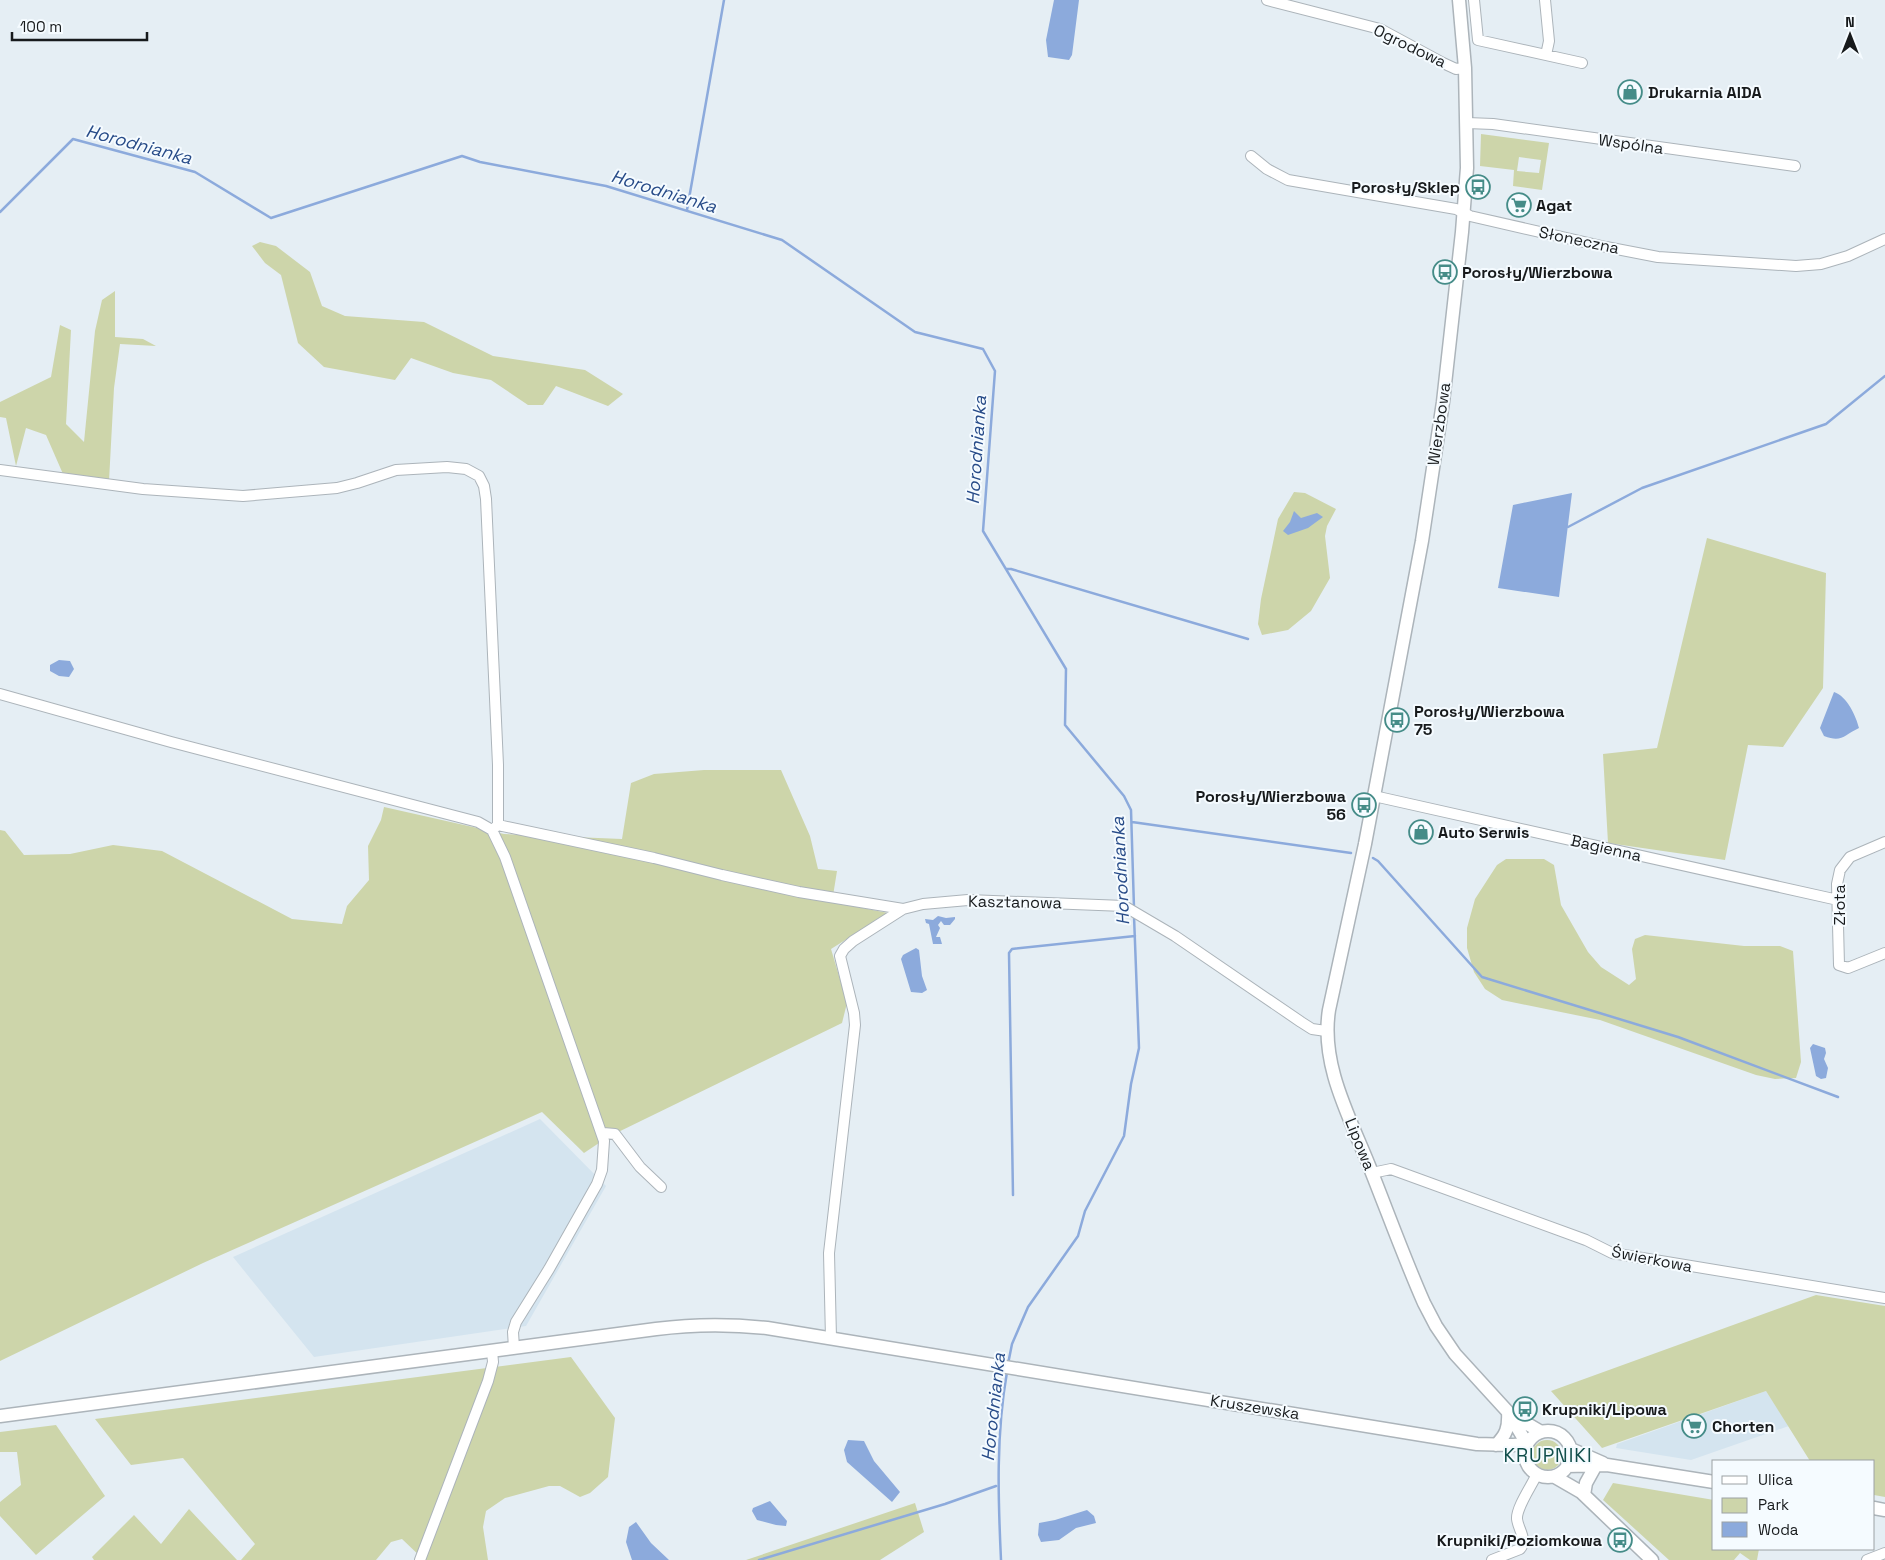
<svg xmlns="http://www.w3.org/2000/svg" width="1885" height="1560" viewBox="0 0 1885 1560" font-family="'Space Grotesk',sans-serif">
	<rect width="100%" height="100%" fill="#e5eef4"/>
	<path fill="#d4e4ef" d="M540 1119 606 1186 526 1326 314 1357 233 1257Z
		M1766 1391 1789 1426 1691 1460 1616 1448 1617 1444Z"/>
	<path fill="#cdd5aa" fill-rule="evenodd" d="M1481 134 1549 143 1542 190 1513 186 1514 170 1480 166ZM1519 157 1541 160 1539 173 1517 171Z
		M260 242 276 246 310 272 322 306 345 316 424 322 493 356 585 370 623 394 608 406 556 386 543 405H528L491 380 453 373 411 358 395 380 324 367 298 343 281 275 265 263 252 246Z
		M115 291V337L143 339 156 346 120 344 114 388 109 481 63 474 46 435 26 428 16 466 6 418 0 417V402L51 377 60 325 71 330 66 424 84 442 95 331 102 300Z
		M1294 492 1305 493 1336 509 1327 526 1325 536 1330 578 1311 611 1288 630 1262 635 1258 624 1261 599 1278 519Z
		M1707 538 1826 573 1823 688 1783 747 1748 745 1725 860 1608 843 1603 754 1657 748Z
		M704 770H781L810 836 818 869 837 871 832 902 888 913 831 949 847 1003 842 1023 608 1137 584 1153 542 1112 203 1263 0 1361V830L5 831 24 855 70 854 113 845 162 851 292 919 342 924 347 906 369 880 368 846 381 820 384 807 504 834 622 839 631 783 654 774Z
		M1506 859H1544L1554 865 1561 905 1588 952 1601 967 1629 985 1636 979 1632 949 1635 939 1645 935 1744 946H1780L1793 951 1801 1062 1796 1078 1775 1079 1756 1075 1600 1020 1502 1000 1485 989 1474 972 1467 948V928L1475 899 1497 865Z
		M1816 1295 1885 1306V1497L1874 1495V1461H1810L1766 1391 1602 1448 1551 1391Z
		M571 1357 615 1418 608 1477 590 1493 580 1497 560 1486H549L505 1498 486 1511 483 1527 488 1560H424L402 1539 391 1542 376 1560H241L255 1544 183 1458 131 1465 95 1419Z
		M56 1425 105 1496 36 1555 0 1516V1502L21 1485 17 1452H0V1432Z
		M1532 1455a15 15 0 1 1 30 0a15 15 0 1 1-30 0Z
		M1613 1483 1714 1500V1549H1759L1757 1560H1750L1740 1553 1734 1560H1669L1603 1500Z
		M915 1503 924 1532 880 1560H746Z
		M189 1509 237 1560H94L92 1557 134 1515 161 1544Z"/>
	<path fill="#8caadc" d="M1054 0H1079L1072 55 1069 60 1048 57 1046 40Z
		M1572 493 1559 597 1498 588 1513 505Z
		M1294 511 1301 518 1317 513 1323 517 1308 528 1288 535 1283 531 1290 522Z
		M59 660 70 661 74 669 69 677 59 676 50 671V665Z
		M1834 692C1847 696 1856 716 1859 728 1844 735 1842 743 1824 736L1820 728Z
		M938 916 946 918 955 917V919L950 925H944L941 921 938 925 940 928 936 937H940L942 944H933L929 924 926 923 925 919 933 920Z
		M916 948 919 950 922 976 927 990 922 993 911 992 901 959 903 955Z
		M1813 1044 1825 1048 1826 1053 1824 1059 1828 1068 1826 1078 1821 1079 1816 1076 1810 1048Z
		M848 1440 864 1441 874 1461 900 1492 892 1502 847 1462 844 1450Z
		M770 1501 787 1521 786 1526 776 1525 757 1520 752 1511 753 1508Z
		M1087 1510 1094 1516 1096 1523 1076 1528 1059 1540 1041 1542 1038 1535 1039 1523 1055 1520Z
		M636 1522 651 1543 669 1560H632L626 1542 629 1527Z"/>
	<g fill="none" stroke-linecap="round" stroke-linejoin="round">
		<path stroke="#8caadc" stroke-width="2.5" d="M687 210 724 0
			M0 212 73 139 195 172 271 218 462 156 480 162 606 186 782 240 915 332 983 349 995 371 983 531 1066 669 1065 725 1124 796 1131 810 1134 908
			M1568 527 1642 488 1826 424 1885 376
			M1007 569H1011L1248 639
			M1132 822 1351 853
			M1373 858 1378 861 1482 977 1678 1037 1838 1097
			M1013 1195 1009 953 1012 949 1135 936
			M1008 1364 1012 1344 1028 1307 1078 1236 1085 1211 1124 1136 1131 1084 1139 1048 1134 916
			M759 1560 945 1504 996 1486
			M1001 1560C998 1497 996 1434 1007 1372"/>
		<g stroke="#acb4ba" stroke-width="12">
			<path id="minor" d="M1267 0 1380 29 1443 63 1456 69 1465 68
				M1474 0 1478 40 1582 63
				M1545 0 1549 41 1546 55
				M1467 123 1493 124 1795 166
				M1251 156 1267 169 1288 180 1456 209 1470 216 1606 247 1658 257 1796 266 1821 264 1848 256 1885 239
				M0 470 143 489 243 496 337 488 357 483 396 470 447 467 466 469 479 476 484 486 486 499 498 765V825L492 830
				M0 694 171 742 478 822 492 830 505 857 604 1141 602 1170 597 1184 549 1269 516 1322 513 1332 514 1348
				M1374 796 1838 900
				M498 825 654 858 722 875 799 892 903 909
				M1885 842 1850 857 1840 870 1837 884 1839 965 1848 968 1885 953
				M603 1133 615 1134 640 1167 661 1187
				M1372 1173 1391 1169 1586 1240 1612 1253 1885 1298
				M831 1338 829 1253 855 1025 854 1013 840 956 844 949 853 941 903 909 923 904 968 900 1124 906 1175 936 1301 1022 1312 1029 1326 1031
				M420 1560 488 1381 493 1362 492 1351
				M1492 1560 1520 1549C1528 1540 1518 1529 1517 1519 1516 1508 1532 1485 1537 1474
				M1867 1560 1885 1553"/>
		</g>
		<g stroke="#acb4ba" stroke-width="15">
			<path id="tertiary" d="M1459 0 1465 68 1467 168 1462 232 1443 402 1422 541 1365 844 1329 1010C1320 1067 1352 1121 1372 1173 1389 1216 1405 1260 1424 1303L1436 1326 1455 1354 1508 1412 1527 1444
				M1512 1415 1541 1432
				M0 1416 656 1329C694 1324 730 1324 767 1328L1477 1444 1513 1445 1527 1444
				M1525 1454a23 23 0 1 1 46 0a23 23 0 1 1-46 0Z
				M1496 1445C1506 1435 1509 1428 1508 1412
				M1571 1449 1603 1463
				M1567 1466 1607 1465 1714 1482
				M1555 1477 1581 1492 1652 1560
				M1584 1495 1586 1483 1596 1465
				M1874 1508 1885 1510"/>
		</g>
		<use href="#minor" stroke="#fff" stroke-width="10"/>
		<use href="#tertiary" stroke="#fff" stroke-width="12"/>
	</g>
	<defs>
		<g id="shop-ring" transform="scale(1.25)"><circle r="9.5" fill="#f5fbff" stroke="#458c88" stroke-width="1.5"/><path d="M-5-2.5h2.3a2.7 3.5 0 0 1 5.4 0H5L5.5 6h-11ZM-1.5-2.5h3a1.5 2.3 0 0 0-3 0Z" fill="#458c88"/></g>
		<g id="bus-ring" transform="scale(1.25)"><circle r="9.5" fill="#f5fbff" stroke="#458c88" stroke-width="1.5"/><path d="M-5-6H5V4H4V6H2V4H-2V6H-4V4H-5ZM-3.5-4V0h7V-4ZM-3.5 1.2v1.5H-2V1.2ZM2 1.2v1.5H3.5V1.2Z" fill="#458c88"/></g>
		<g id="supermarket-ring" transform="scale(1.25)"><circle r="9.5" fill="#f5fbff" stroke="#458c88" stroke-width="1.5"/><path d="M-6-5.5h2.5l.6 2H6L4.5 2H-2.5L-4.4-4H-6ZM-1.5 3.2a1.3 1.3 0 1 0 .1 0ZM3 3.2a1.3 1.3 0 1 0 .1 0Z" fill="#458c88"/></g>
	</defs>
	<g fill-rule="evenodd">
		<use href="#shop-ring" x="1630" y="92"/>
		<use href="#bus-ring" x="1478" y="187"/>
		<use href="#supermarket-ring" x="1519" y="205"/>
		<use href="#bus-ring" x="1445" y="272"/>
		<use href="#bus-ring" x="1397" y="720"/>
		<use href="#bus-ring" x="1364" y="805"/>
		<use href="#shop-ring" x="1421" y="832"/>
		<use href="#bus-ring" x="1525" y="1409"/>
		<use href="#supermarket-ring" x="1694" y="1426"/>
		<use href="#bus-ring" x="1620" y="1540"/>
	</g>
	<g text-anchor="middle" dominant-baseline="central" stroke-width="4" stroke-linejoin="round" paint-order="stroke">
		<g font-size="16" fill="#171a1c" stroke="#f5fbff">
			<text transform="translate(1410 46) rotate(26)">Ogrodowa</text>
			<text transform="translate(1631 144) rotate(8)">Wspólna</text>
			<text transform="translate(1579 240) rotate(12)">Słoneczna</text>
			<text transform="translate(1439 424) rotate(-82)">Wierzbowa</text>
			<text transform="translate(1606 848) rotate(13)">Bagienna</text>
			<text transform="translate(1015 902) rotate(1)">Kasztanowa</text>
			<text transform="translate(1839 905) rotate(-90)">Złota</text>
			<text transform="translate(1360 1144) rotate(68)">Lipowa</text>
			<text transform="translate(1652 1259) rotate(11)">Świerkowa</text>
			<text transform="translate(1255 1407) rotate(9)">Kruszewska</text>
		</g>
		<g font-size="16" font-weight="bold" fill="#171a1c" stroke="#f5fbff" text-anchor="start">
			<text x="1648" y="92">Drukarnia AIDA</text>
			<text x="1460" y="187" text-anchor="end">Porosły/Sklep</text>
			<text x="1536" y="205">Agat</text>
			<text x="1462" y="272">Porosły/Wierzbowa</text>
			<text x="1414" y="711">Porosły/Wierzbowa<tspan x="1414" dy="18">75</tspan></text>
			<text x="1346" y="796" text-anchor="end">Porosły/Wierzbowa<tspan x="1346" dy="18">56</tspan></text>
			<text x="1438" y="832">Auto Serwis</text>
			<text x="1542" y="1409">Krupniki/Lipowa</text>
			<text x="1712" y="1426">Chorten</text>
			<text x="1602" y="1540" text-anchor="end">Krupniki/Poziomkowa</text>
		</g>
		<g font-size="18" font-style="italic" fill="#274b88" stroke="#f5fbff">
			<text transform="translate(139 144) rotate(15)">Horodnianka</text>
			<text transform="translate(664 191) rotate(17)">Horodnianka</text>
			<text transform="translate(976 450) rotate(-86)">Horodnianka</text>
			<text transform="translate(1120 871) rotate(-93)">Horodnianka</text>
			<text transform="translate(993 1407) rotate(-84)">Horodnianka</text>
		</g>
		<g font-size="19" letter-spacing="1" fill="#114e4b" stroke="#f5fbff">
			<text x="1548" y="1455">KRUPNIKI</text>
		</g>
	</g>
	<rect x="1712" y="1460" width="162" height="90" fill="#f5fbff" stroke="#9ca1a4"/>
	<rect x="1722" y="1476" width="25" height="8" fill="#ffffff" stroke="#9ca1a4"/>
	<text x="1758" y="1485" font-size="15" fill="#171a1c">Ulica</text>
	<rect x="1722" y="1498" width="25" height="15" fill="#cdd5aa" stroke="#9ca1a4"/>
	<text x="1758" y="1510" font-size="15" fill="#171a1c">Park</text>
	<rect x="1722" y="1522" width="25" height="15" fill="#8caadc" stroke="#9ca1a4"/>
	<text x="1758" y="1535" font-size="15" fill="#171a1c">Woda</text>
	<g transform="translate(1850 35)" stroke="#f5fbff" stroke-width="4" paint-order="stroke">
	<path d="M0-4L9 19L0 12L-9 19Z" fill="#171a1c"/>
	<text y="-8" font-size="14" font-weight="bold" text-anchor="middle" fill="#171a1c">N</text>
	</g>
	<path d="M12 32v8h135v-8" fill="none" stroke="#171a1c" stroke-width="2.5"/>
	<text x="20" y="32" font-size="15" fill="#171a1c" stroke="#f5fbff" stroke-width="4" paint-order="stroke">100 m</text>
</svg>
